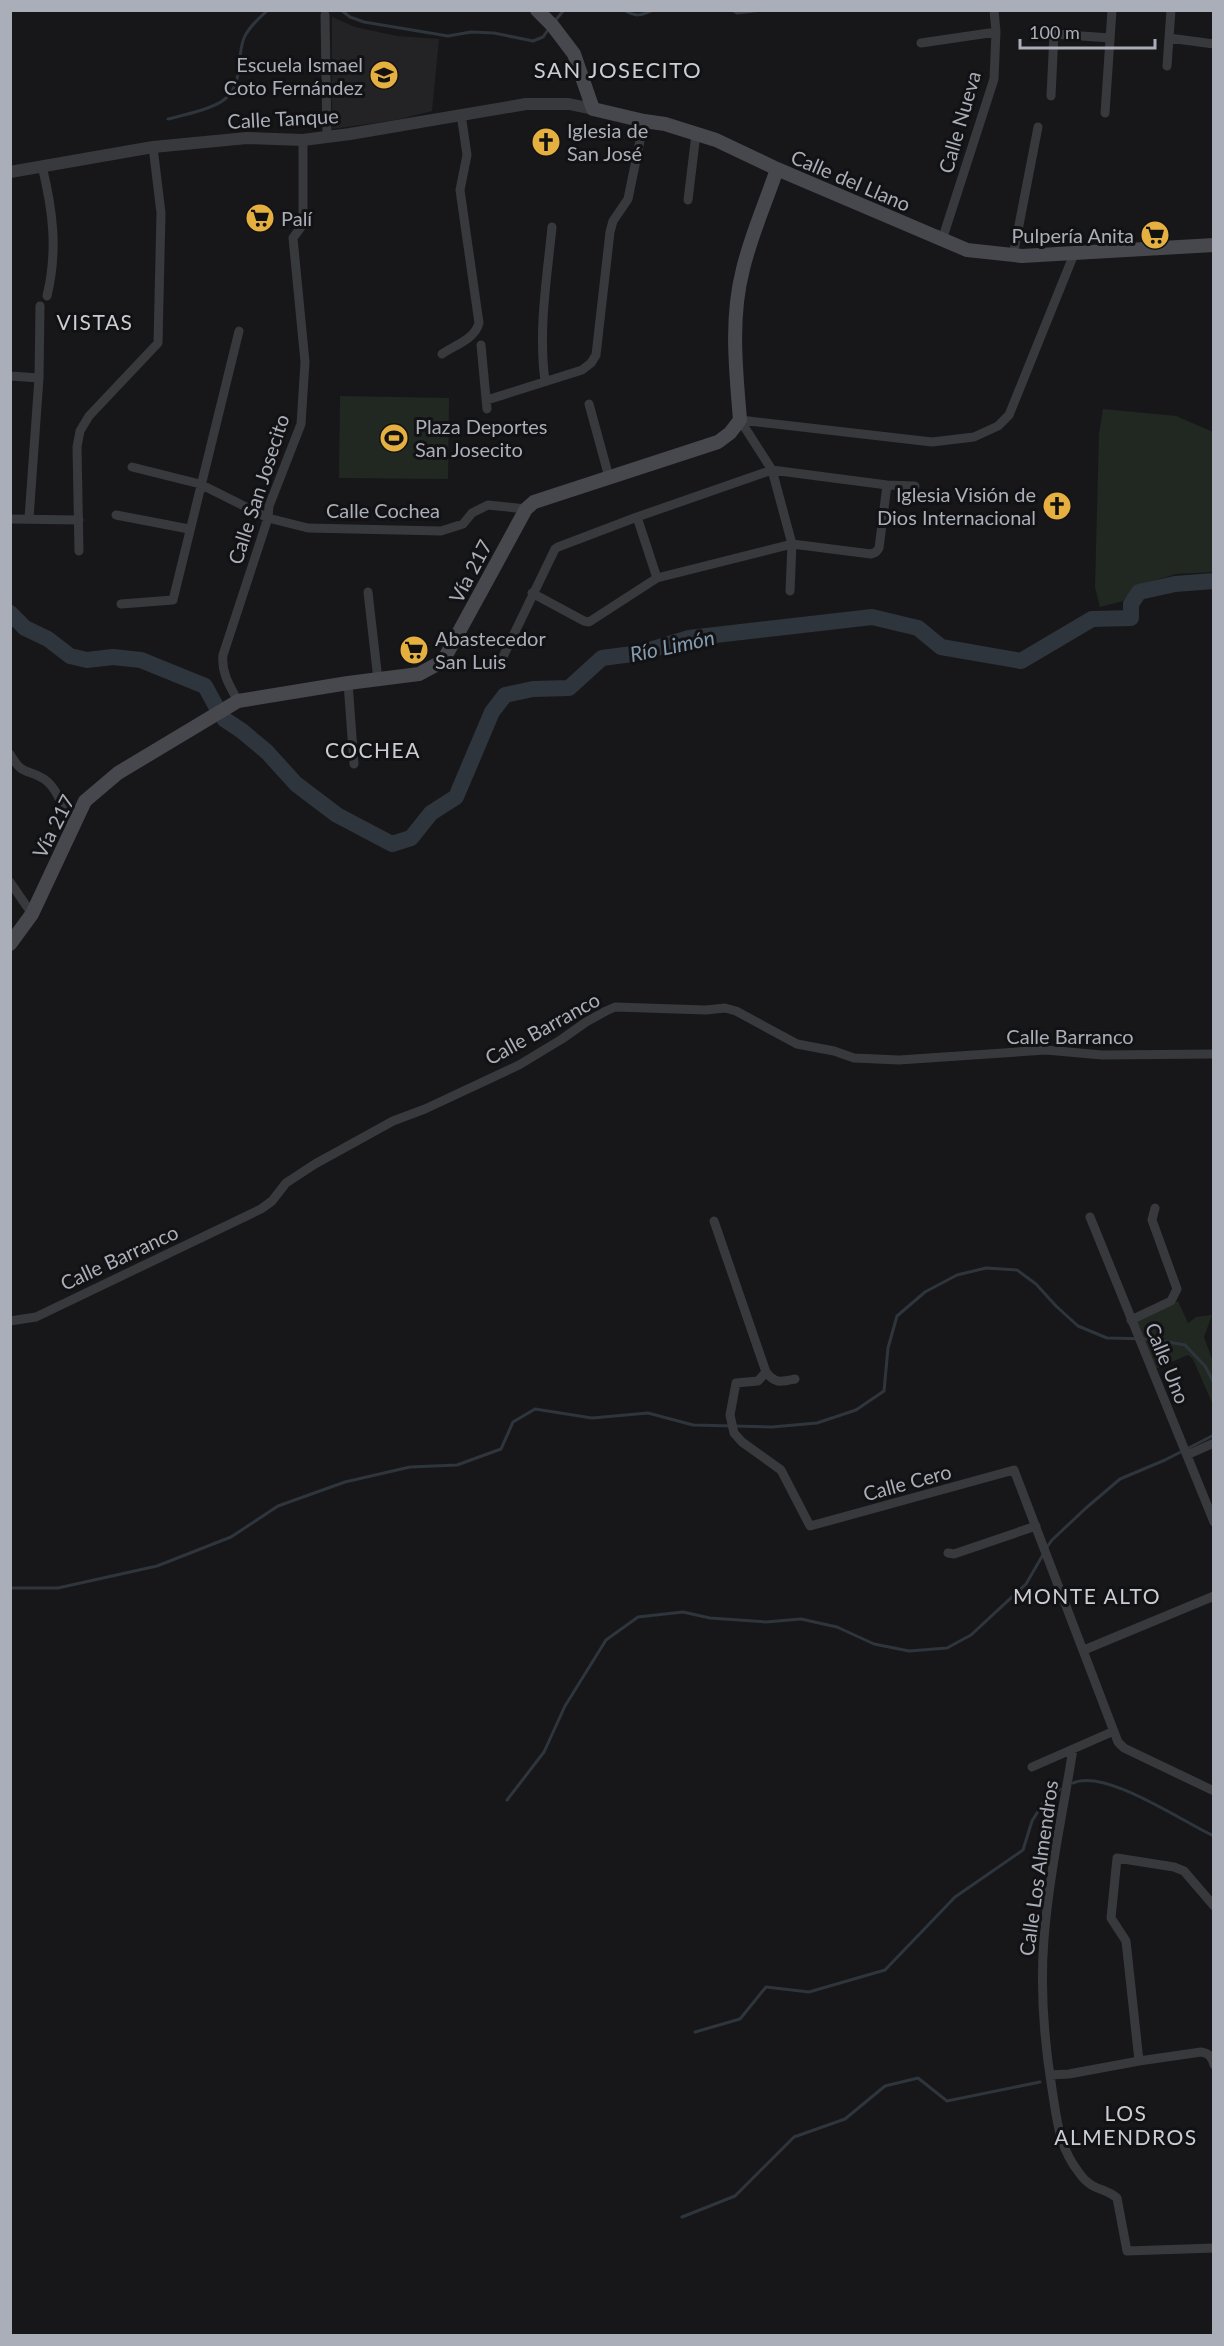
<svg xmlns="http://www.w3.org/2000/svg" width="1224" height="2346" viewBox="0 0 1224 2346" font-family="Lato,sans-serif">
	<rect width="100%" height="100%" fill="#171719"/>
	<path fill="#232326" d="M332 17 355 27 397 36 439 39 432 111 396 120 332 129Z"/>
	<path fill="#212822" d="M340 396 449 398 448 479 339 478Z
		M1103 409 1176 416 1213 432 1214 572 1176 574 1136 586 1123 601 1100 607 1095 587 1099 434Z
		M1178 1301 1188 1323 1196 1317 1212 1315 1204 1337 1213 1362V1405L1193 1359 1188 1355 1155 1369 1137 1323 1140 1318Z"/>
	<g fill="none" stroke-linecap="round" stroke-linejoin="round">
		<path stroke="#2e353c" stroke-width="3" d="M341 10 350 17 364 22 448 36 471 32 494 33 533 41 543 37 550 27
			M624 10C635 17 641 16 653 10
			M732 10 737 13 762 10
			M554 22 564 10
			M168 119C184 115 213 109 225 99 244 83 236 58 244 38 249 27 259 18 268 10
			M1047 1547 1052 1540 1086 1508 1120 1479 1165 1460 1214 1435
			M10 1588H58L157 1566 231 1537 278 1506 345 1482 410 1467 457 1465 501 1449 513 1422 535 1409 592 1418 648 1413 693 1425 772 1427 817 1423 856 1410 884 1391 888 1348 897 1316 925 1292 957 1275 986 1268 1017 1270 1036 1284 1056 1306 1078 1326 1107 1338 1151 1339 1185 1345 1205 1366 1214 1383
			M1073 1783C1105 1768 1183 1822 1214 1836
			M507 1800 544 1752 565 1706 606 1640 638 1617 683 1612 710 1618 766 1622 801 1619 837 1627 874 1644 909 1651 947 1648 971 1635 1026 1584 1044 1553
			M695 2032 740 2019 766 1987 809 1992 885 1970 955 1897 1023 1850 1032 1821 1045 1800 1060 1789
			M682 2217 735 2196 794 2137 845 2119 885 2086 918 2078 947 2101 1040 2082"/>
		<path stroke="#2e353c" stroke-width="16" d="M10 613 25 628 48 639 70 656 87 660 113 657 141 660 205 686 217 708
			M224 719 242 731 267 752 296 784 337 815 392 844 411 838 431 813 456 797 492 712 505 695 533 689 569 688 602 658 640 653 689 638 872 617 918 628 941 647 1021 661 1092 619 1131 618V604L1139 592 1175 584 1214 581"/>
		<path stroke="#38393d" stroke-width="9" d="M325 15 327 137
			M1169 38 1214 44
			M921 43 996 32
			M1167 66 1171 10
			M1051 96 1054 34 1110 38
			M1105 113 1112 10
			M42 166C53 211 58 250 47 296
			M688 200 696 134
			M942 240 994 79 996 32 994 10
			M1013 256 1038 127
			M481 345 487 409
			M442 354C455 345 475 339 479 323L460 190 467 155 461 114
			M10 376 39 378
			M545 381C538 330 547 278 552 227
			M487 400 582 370 591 363 596 355 610 232 613 221 628 199 644 121
			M589 404 609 477
			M740 420 932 442 974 437 998 426 1009 415 1074 254
			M740 420 772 470 792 544 790 591
			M132 467 200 484 268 518 308 528 441 531 463 524 472 513 488 505 526 509
			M116 515 189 529
			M637 517 657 578
			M29 518 39 378 40 306
			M10 519 79 520
			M79 551 77 447 80 431 89 416 158 343 161 213 153 147
			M368 592 378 680
			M532 593 584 621 589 622 657 578 792 544 871 554 876 552 879 548 887 485
			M121 604 173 600 239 331
			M500 663 555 549 558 547 637 517 772 470 887 485 915 486
			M348 683 354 764
			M238 701C230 686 221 673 223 655L268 518 269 506 301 424 305 362 293 238 301 227 303 214V140
			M10 754C23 777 27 768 44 779 59 789 65 814 72 830
			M10 882 32 914
			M1090 1217 1214 1522
			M714 1221 766 1372 758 1381 736 1383 730 1415 734 1433 742 1442 781 1470 810 1526 1014 1470 1118 1742 1124 1748 1214 1791
			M1131 1320 1171 1301 1177 1289 1152 1220 1155 1208
			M10 1321 36 1317 261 1209 272 1201 286 1183 315 1164 393 1121 425 1109 519 1065 562 1039 586 1022 606 1011 615 1007 706 1010 725 1008 736 1011 797 1044 834 1051 854 1058 899 1060 1046 1050 1102 1055 1214 1054
			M766 1372C775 1384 781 1382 795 1379
			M1187 1455 1214 1443
			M948 1553 954 1554 1036 1526
			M1084 1650 1214 1596
			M1073 1749C1063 1812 1049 1875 1044 1939 1040 1989 1044 2040 1052 2089 1057 2121 1059 2148 1080 2174 1092 2191 1104 2187 1117 2198L1127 2251 1214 2248
			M1032 1767 1114 1731
			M1139 2061 1126 1941 1111 1918 1117 1858 1174 1867 1184 1871 1214 1906
			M1050 2075 1069 2074 1139 2061 1201 2052C1209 2053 1212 2057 1214 2065"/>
		<path stroke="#38393d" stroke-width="12" d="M10 172 153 147 247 138 303 140 350 134 526 104H569L593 109"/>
		<path stroke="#46484d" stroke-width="14" d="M537 10 552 25 574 54 593 109 644 121 665 124 716 140 777 169 967 250 1022 256 1214 245
			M10 944 32 914 85 801 118 773 238 701 348 683 419 674 443 661 526 509 534 502 718 442 730 433 740 420C736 370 730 319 743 269 751 235 766 202 777 169"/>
	</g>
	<defs>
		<g id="school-disc" transform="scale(1.5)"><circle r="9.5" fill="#e6b041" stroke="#121214"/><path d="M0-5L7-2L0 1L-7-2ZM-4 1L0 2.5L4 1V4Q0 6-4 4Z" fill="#111"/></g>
		<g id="church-disc" transform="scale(1.5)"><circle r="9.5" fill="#e6b041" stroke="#121214"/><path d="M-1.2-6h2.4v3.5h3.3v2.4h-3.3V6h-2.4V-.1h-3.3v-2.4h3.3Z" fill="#111"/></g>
		<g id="supermarket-disc" transform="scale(1.5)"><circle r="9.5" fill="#e6b041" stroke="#121214"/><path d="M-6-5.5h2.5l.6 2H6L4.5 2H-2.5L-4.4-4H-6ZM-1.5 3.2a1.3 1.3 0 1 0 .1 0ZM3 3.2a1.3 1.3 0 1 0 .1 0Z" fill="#111"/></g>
		<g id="stadium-disc" transform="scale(1.5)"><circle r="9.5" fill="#e6b041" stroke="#121214"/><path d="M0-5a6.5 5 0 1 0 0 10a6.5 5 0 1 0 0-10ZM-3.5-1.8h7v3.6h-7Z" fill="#111"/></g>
	</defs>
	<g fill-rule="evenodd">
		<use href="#school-disc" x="384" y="75"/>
		<use href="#church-disc" x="546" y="142"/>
		<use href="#supermarket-disc" x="260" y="218"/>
		<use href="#supermarket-disc" x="1155" y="235"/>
		<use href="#stadium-disc" x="394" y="438"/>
		<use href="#church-disc" x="1057" y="506"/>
		<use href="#supermarket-disc" x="414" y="650"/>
	</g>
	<g text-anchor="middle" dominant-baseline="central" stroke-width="6" stroke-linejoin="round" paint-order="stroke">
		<g font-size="20" fill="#aaaeb8" stroke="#121214" text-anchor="start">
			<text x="363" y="64" text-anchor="end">Escuela Ismael<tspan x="363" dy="23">Coto Fernández</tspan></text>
			<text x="567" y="130">Iglesia de<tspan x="567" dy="23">San José</tspan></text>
			<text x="281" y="218">Palí</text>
			<text x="1134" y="235" text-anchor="end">Pulpería Anita</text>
			<text x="415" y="426">Plaza Deportes<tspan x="415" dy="23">San Josecito</tspan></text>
			<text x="1036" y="494" text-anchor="end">Iglesia Visión de<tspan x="1036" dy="23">Dios Internacional</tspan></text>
			<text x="435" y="638">Abastecedor<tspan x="435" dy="23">San Luis</tspan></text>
		</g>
		<g font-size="20" fill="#aaaeb8" stroke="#121214">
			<text transform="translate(283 118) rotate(-3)">Calle Tanque</text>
			<text transform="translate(959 122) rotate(-74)">Calle Nueva</text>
			<text transform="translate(851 180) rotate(23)">Calle del Llano</text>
			<text transform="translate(258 489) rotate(-72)">Calle San Josecito</text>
			<text x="383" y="510">Calle Cochea</text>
			<text transform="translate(470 571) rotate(-62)">Vía 217</text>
			<text transform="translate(53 826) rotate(-63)">Vía 217</text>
			<text transform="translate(542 1028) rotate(-29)">Calle Barranco</text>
			<text x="1070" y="1036">Calle Barranco</text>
			<text transform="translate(119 1257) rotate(-25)">Calle Barranco</text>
			<text transform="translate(1168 1363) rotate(68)">Calle Uno</text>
			<text transform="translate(907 1482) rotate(-15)">Calle Cero</text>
			<text transform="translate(1038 1868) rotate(-82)">Calle Los Almendros</text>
		</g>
		<g font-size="21" letter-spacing="1.5" fill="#cbcdd4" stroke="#121214">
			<text x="95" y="321">VISTAS</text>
			<text x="373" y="749">COCHEA</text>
			<text x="1087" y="1595">MONTE ALTO</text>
			<text x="1126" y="2112">LOS<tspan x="1126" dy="24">ALMENDROS</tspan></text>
		</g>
		<g font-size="21" font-style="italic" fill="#839bb0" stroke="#121214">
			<text transform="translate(672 645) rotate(-12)">Río Limón</text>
		</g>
		<g font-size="22" letter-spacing="1.5" fill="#cbcdd4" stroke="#121214">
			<text x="618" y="69">SAN JOSECITO</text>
		</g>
	</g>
	<rect width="1224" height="2346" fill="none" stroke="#aaaeb8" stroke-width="24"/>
	<path d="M1020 39v9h135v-9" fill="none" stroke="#aaaeb8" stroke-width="3"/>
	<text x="1029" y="39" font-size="18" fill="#aaaeb8" stroke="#121214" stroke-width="4.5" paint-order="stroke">100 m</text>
</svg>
